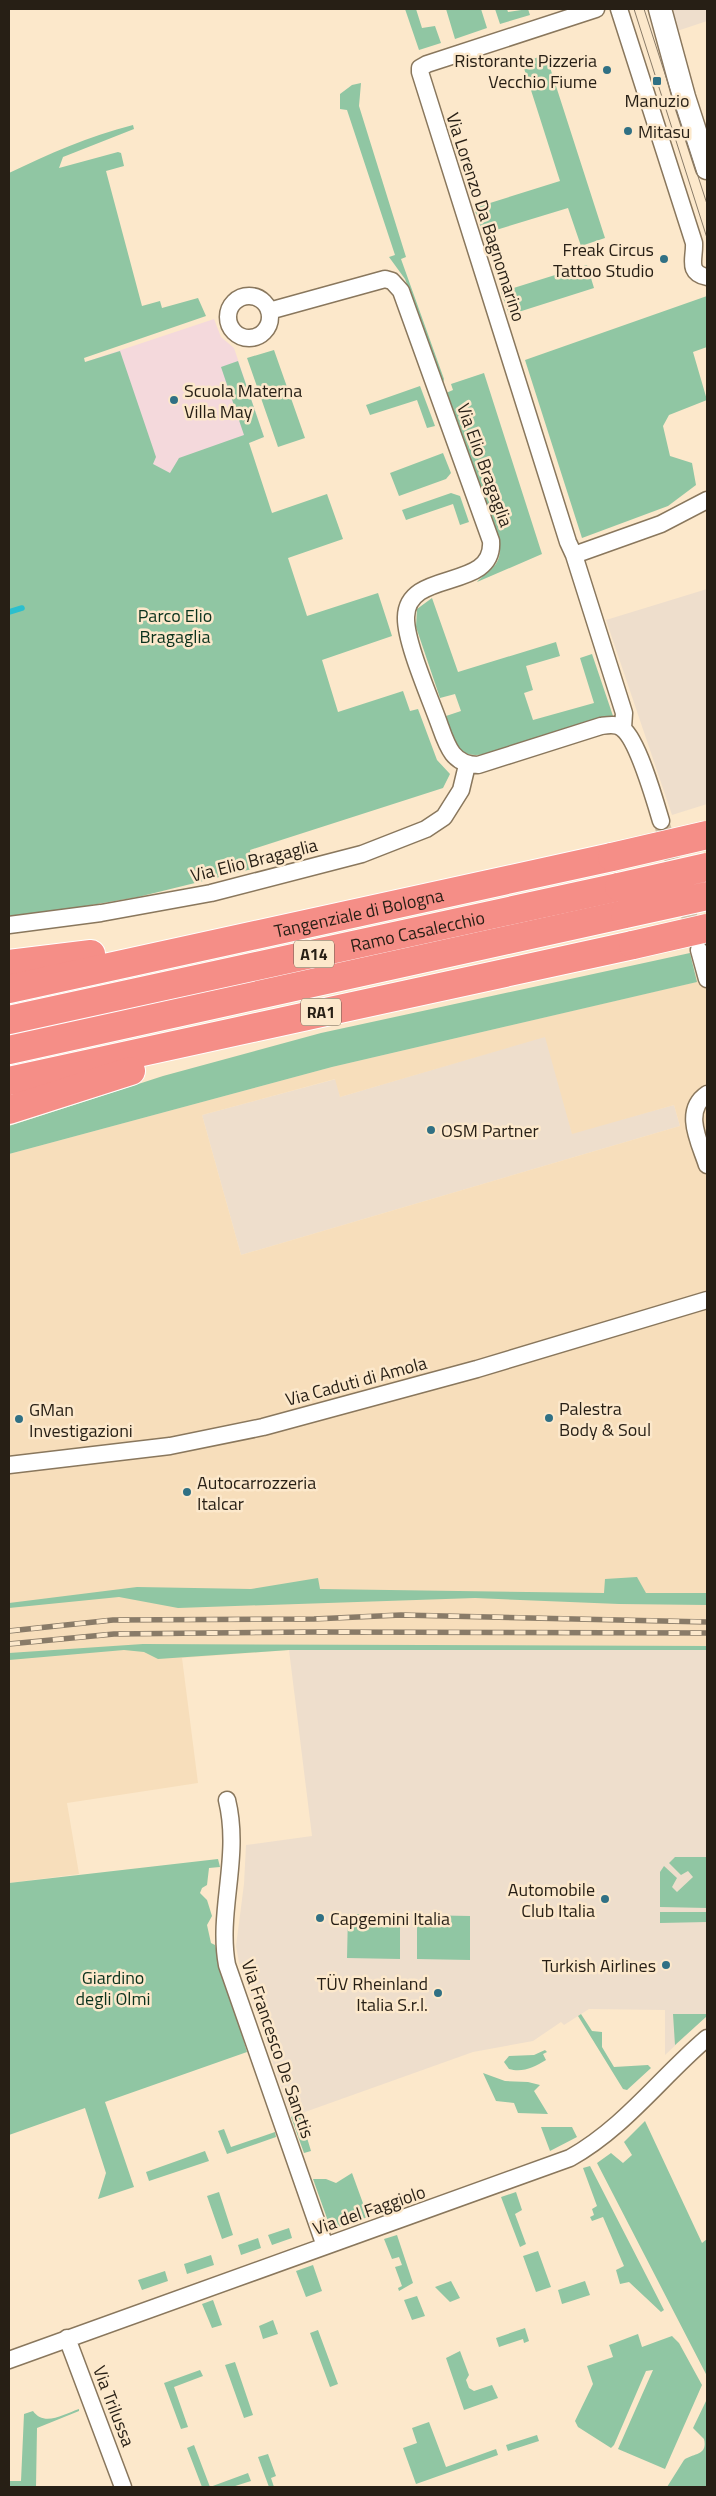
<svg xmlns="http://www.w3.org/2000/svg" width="716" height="2496" viewBox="0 0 716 2496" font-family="'Titillium Web',sans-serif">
	<rect width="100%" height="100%" fill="#fce8cb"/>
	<path fill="#eedecc" d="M670 9H707V21L677 31Z
		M707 589V804L672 815 606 620Z
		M546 1036 572 1133 674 1105 680 1126 241 1255 202 1115 336 1079 340 1097Z
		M289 1650H707V2016L665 2055V2010L589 2009 564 2025 561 2022 533 2041 473 2052 291 2117 239 1962 236 1946 244 1884 246 1845 312 1836Z"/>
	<path fill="#f7debb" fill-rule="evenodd" d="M707 971V1650H289L182 1658 198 1783 67 1803 79 1874 9 1883V1154L332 1067 696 982 694 974ZM545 1037 572 1134 674 1105 680 1126 241 1255 202 1115 335 1079 340 1097Z"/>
	<path fill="#f4d9dc" d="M214 319 221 337 234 348 264 437 248 443 214 496 115 458 85 362Z"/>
	<path fill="#90c6a3" d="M405 9H416L422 28 435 26 441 43 419 50Z
		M446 9H481L487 28 455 39Z
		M495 9H507L508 12 528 9 530 15 500 24Z
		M546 55 605 238 581 246 568 208 483 234 474 208 560 181 522 62Z
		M361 83 359 106 406 257 401 259 444 379 443 383 405 279 389 257 395 255 347 110 340 109V94L352 85Z
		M133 125 134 129 63 157 59 168 118 152 121 153 124 166 106 171 142 306 160 301 162 308 198 298 206 316 84 358 85 362 120 351 156 457 153 464 170 473 179 458 244 435 221 367 238 361 264 437 249 443 272 513 327 494 343 539 288 558 307 616 378 593 392 636 322 660 338 712 403 691 410 711 418 709 437 760 450 774 443 788 250 850 252 869 138 897 68 909 9 916V173C49 154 89 136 133 125Z
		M587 265 594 288 509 315 501 292Z
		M707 296V347L693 352 707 400 669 415 663 426 670 456 692 463 696 485 668 506 582 538 525 360Z
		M274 350 305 438 278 447 247 358Z
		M484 373 542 554 477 582C488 570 500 567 500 549L446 393 453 390 451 384Z
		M420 386 435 426 427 428 417 400 370 415 366 405Z
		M443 453 451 473 446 479 399 496 390 473Z
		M451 493 460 496 469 522 460 525 453 504 406 520 402 510Z
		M432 598 458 672 556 642 560 656 526 666 533 690 524 693 533 720 594 703 580 658 592 654 613 716 485 754C456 760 453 739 446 716L461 711 455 694 440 698 416 627 417 609Z
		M690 953 697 982 332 1067 9 1154V1126L163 1076 321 1033Z
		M637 1577 646 1593H707V1605L619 1604 475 1598 178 1608 119 1597 9 1608V1603L137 1587 251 1589 318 1578 320 1589 604 1593 605 1579Z
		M143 1644 707 1646V1650H289L158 1659 144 1652 124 1650 9 1660V1653Z
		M675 1857H707V1908L660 1907V1872L664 1866 677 1878 672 1887 677 1892 693 1877 688 1871 681 1875 669 1863Z
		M218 1859 220 1867 209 1868 207 1885 202 1888 200 1893 207 1900 212 1916 207 1925 211 1943 215 1945 247 2052 105 2102 134 2187 98 2199 106 2173 85 2108 9 2135V1883Z
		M660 1912H707V1922L660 1923Z
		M348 1914H400V1959L347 1958Z
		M417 1915 470 1916V1960L417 1959Z
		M581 2014 592 2031 602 2032V2047L614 2067 648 2065 651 2068 627 2090 623 2089 578 2016Z
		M673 2014H707V2016L675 2045Z
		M545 2050 547 2052 543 2054 546 2060C534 2067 523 2073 509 2069L504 2062 509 2056 534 2055Z
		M483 2073 505 2081 528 2082 540 2085 534 2091 548 2114 518 2113 514 2103 496 2101Z
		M304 2112 310 2129 305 2131 311 2151 304 2153 291 2117Z
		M645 2121 702 2243 707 2239V2376L597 2163 611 2153 623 2163 632 2155 624 2142Z
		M541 2127H572L577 2137 550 2151Z
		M224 2129 231 2147 275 2132 276 2137 227 2154 218 2131Z
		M205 2151 209 2161 149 2181 146 2172Z
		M590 2166 664 2310 661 2312 629 2282 620 2284 616 2270 624 2266 603 2217 592 2221 590 2217 594 2215 592 2209 597 2206 583 2168Z
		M352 2173 368 2217 333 2229 329 2224 313 2179H326L336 2183Z
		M219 2192 233 2235 222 2239 207 2196Z
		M516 2192 522 2210 515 2214 526 2244 520 2247 501 2197Z
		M289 2228 292 2238 272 2245 268 2235Z
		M397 2235 413 2283 399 2291 398 2288 402 2286 395 2267 402 2265 399 2257 392 2259 384 2239Z
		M258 2238 261 2248 241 2255 238 2245Z
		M538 2251 551 2287 536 2292 523 2256Z
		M211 2255 214 2265 187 2274 184 2264Z
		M313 2265 322 2291 306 2297 296 2271Z
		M165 2271 168 2281 142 2290 138 2280Z
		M451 2281 460 2298 450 2302 435 2287Z
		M585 2281 590 2295 562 2304 558 2290Z
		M417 2296 425 2316 412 2320 404 2300Z
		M213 2300 222 2325 212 2328 202 2304Z
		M273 2320 278 2334 263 2339 259 2326Z
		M525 2328 529 2341 524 2343 523 2339 499 2347 496 2338Z
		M318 2330 338 2384 330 2387 310 2333Z
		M638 2334 642 2347 672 2336 679 2343 702 2385 665 2469 618 2449 653 2370 646 2371 614 2445 611 2448 578 2427 575 2421 593 2384 587 2366 613 2357 609 2345Z
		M460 2351 469 2375 466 2380 469 2388 474 2391 492 2385 498 2398 464 2410 446 2358Z
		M235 2362 253 2415 244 2418 225 2365Z
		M200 2370 203 2376 174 2387 188 2427 181 2429 164 2383Z
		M707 2399V2487H667L684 2460C693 2453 708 2456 704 2439L693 2428Z
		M79 2409V2411L37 2428 36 2487H9V2481H21L24 2414 33 2411C44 2427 64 2414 79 2409Z
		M429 2422 446 2467 496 2449 498 2455 416 2484 403 2448 417 2443 412 2428Z
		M537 2435 539 2441 508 2451 506 2445Z
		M194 2445 210 2487 248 2473 251 2481 232 2487H202L187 2448Z
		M268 2454 276 2476 271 2478 274 2487H269L258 2457Z"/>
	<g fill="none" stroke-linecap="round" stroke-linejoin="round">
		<path stroke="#2bbfce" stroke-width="5.5" d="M9 612 22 608"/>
		<path stroke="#d1c0a7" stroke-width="16" stroke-dasharray="16 8" stroke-linecap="butt" d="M661 821 696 939"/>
		<g stroke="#89775d" stroke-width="19">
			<path id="street" d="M596 9 427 64 420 68V72L568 542 574 555 624 713 623 728
				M619 9 694 243C695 258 686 273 707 277
				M228 317a21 21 0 1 1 42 0a21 21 0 1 1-42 0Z
				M269 311 385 279 392 281 401 291 491 541C495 592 407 568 406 617 405 642 431 700 440 726 447 746 453 765 478 765L601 726C608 725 617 723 623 729 638 741 655 801 661 821
				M574 555 661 524 707 500
				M9 925 101 913 211 893 362 854 426 829 444 817 461 790 467 765
				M699 950 707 979
				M707 1094C682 1111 700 1143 707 1165
				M9 1465 170 1446 263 1427 477 1369 707 1300
				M227 1800C241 1857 217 1911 227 1965L325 2246
				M67 2338 123 2487
				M9 2360 570 2158C624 2128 661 2077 707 2038"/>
		</g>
		<g stroke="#89775d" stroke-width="25">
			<path id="secondary" d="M660 9 684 97 707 168"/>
		</g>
		<g stroke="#fff" stroke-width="30">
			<g id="highway">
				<path d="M9 964 91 954"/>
				<path id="s1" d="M9 989 612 857"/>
				<path id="s2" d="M9 1020 619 887"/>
				<path d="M9 1050 625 914"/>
				<path d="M9 1081 633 945"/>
				<path d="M9 1110 131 1071"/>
			</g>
		</g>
		<use href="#street" stroke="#fff" stroke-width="16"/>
		<use href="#secondary" stroke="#fff" stroke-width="22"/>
		<use href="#highway" stroke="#f58e87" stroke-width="28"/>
		<path stroke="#897b68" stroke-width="1" d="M634 9 707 238
			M644 9 707 204"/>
		<g stroke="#897b68" stroke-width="5.5">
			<path id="rail" d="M9 1631 113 1620 314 1619 401 1615 707 1622
				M9 1644 114 1634 316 1632 707 1633"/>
		</g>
		<use href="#rail" stroke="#fce8cb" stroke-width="4" stroke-dasharray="11" stroke-linecap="butt"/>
		<g stroke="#fff" stroke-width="30" stroke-linecap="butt">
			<path id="highway-bridge" d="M612 857 707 835
				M619 887 707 867
				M625 914 707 896
				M633 945 707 928"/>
		</g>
		<use href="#highway-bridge" stroke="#f58e87" stroke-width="28"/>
	</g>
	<g fill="#307084" stroke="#fce8cb" stroke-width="2">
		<circle cx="607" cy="70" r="5"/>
		<rect x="652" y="76" width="10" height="10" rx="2.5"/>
		<circle cx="628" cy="131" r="5"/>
		<circle cx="664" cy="259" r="5"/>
		<circle cx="174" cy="400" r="5"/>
		<circle cx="431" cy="1130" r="5"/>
		<circle cx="549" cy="1418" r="5"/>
		<circle cx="19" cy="1419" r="5"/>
		<circle cx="187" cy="1492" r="5"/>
		<circle cx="605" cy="1899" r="5"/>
		<circle cx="320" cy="1918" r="5"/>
		<circle cx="666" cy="1965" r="5"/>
		<circle cx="438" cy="1993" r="5"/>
	</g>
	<g text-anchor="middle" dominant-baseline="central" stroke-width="5" stroke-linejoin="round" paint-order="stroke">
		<g fill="#fce8cb" stroke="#675b4c" stroke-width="1">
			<rect x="294" y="940.5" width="40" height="27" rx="4"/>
			<rect x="301" y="998.5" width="40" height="27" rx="4"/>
		</g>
		<g font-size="16" font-weight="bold" fill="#271f15">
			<text x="314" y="954">A14</text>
			<text x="321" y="1012">RA1</text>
		</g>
		<g font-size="18" fill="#271f15" stroke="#fce8cb" text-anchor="start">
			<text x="597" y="60" text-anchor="end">Ristorante Pizzeria<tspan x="597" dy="21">Vecchio Fiume</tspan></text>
			<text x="657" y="100" text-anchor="middle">Manuzio</text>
			<text x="638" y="131">Mitasu</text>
			<text x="654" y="249" text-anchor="end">Freak Circus<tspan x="654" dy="21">Tattoo Studio</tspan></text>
			<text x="184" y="390">Scuola Materna<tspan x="184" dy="21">Villa May</tspan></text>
			<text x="441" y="1130">OSM Partner</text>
			<text x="559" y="1408">Palestra<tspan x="559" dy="21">Body &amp; Soul</tspan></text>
			<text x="29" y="1409">GMan<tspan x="29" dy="21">Investigazioni</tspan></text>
			<text x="197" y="1482">Autocarrozzeria<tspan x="197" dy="21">Italcar</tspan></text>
			<text x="595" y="1889" text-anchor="end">Automobile<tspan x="595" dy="21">Club Italia</tspan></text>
			<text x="330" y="1918">Capgemini Italia</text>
			<text x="656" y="1965" text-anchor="end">Turkish Airlines</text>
			<text x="428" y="1983" text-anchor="end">TÜV Rheinland<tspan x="428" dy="21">Italia S.r.l.</tspan></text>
		</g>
		<g font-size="18" fill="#271f15" stroke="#fce8cb">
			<text transform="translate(486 217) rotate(72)">Via Lorenzo Da Bagnomarino</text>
			<text transform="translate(485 465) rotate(70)">Via Elio Bragaglia</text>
			<text transform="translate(254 860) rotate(-14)">Via Elio Bragaglia</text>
			<text stroke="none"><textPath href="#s1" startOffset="358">Tangenziale di Bologna</textPath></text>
			<text stroke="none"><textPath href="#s2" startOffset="418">Ramo Casalecchio</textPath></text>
			<text transform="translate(356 1381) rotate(-15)">Via Caduti di Amola</text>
			<text transform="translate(278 2049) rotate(71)">Via Francesco De Sanctis</text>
			<text transform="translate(369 2210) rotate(-19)">Via del Faggiolo</text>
			<text transform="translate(114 2406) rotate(69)">Via Trilussa</text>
		</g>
		<g font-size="18" fill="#0a321d" stroke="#fce8cb">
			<text x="175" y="615">Parco Elio<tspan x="175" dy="21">Bragaglia</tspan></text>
			<text x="113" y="1977">Giardino<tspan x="113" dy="21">degli Olmi</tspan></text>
		</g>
	</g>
	<rect width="716" height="2496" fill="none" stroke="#271f15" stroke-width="20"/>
</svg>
